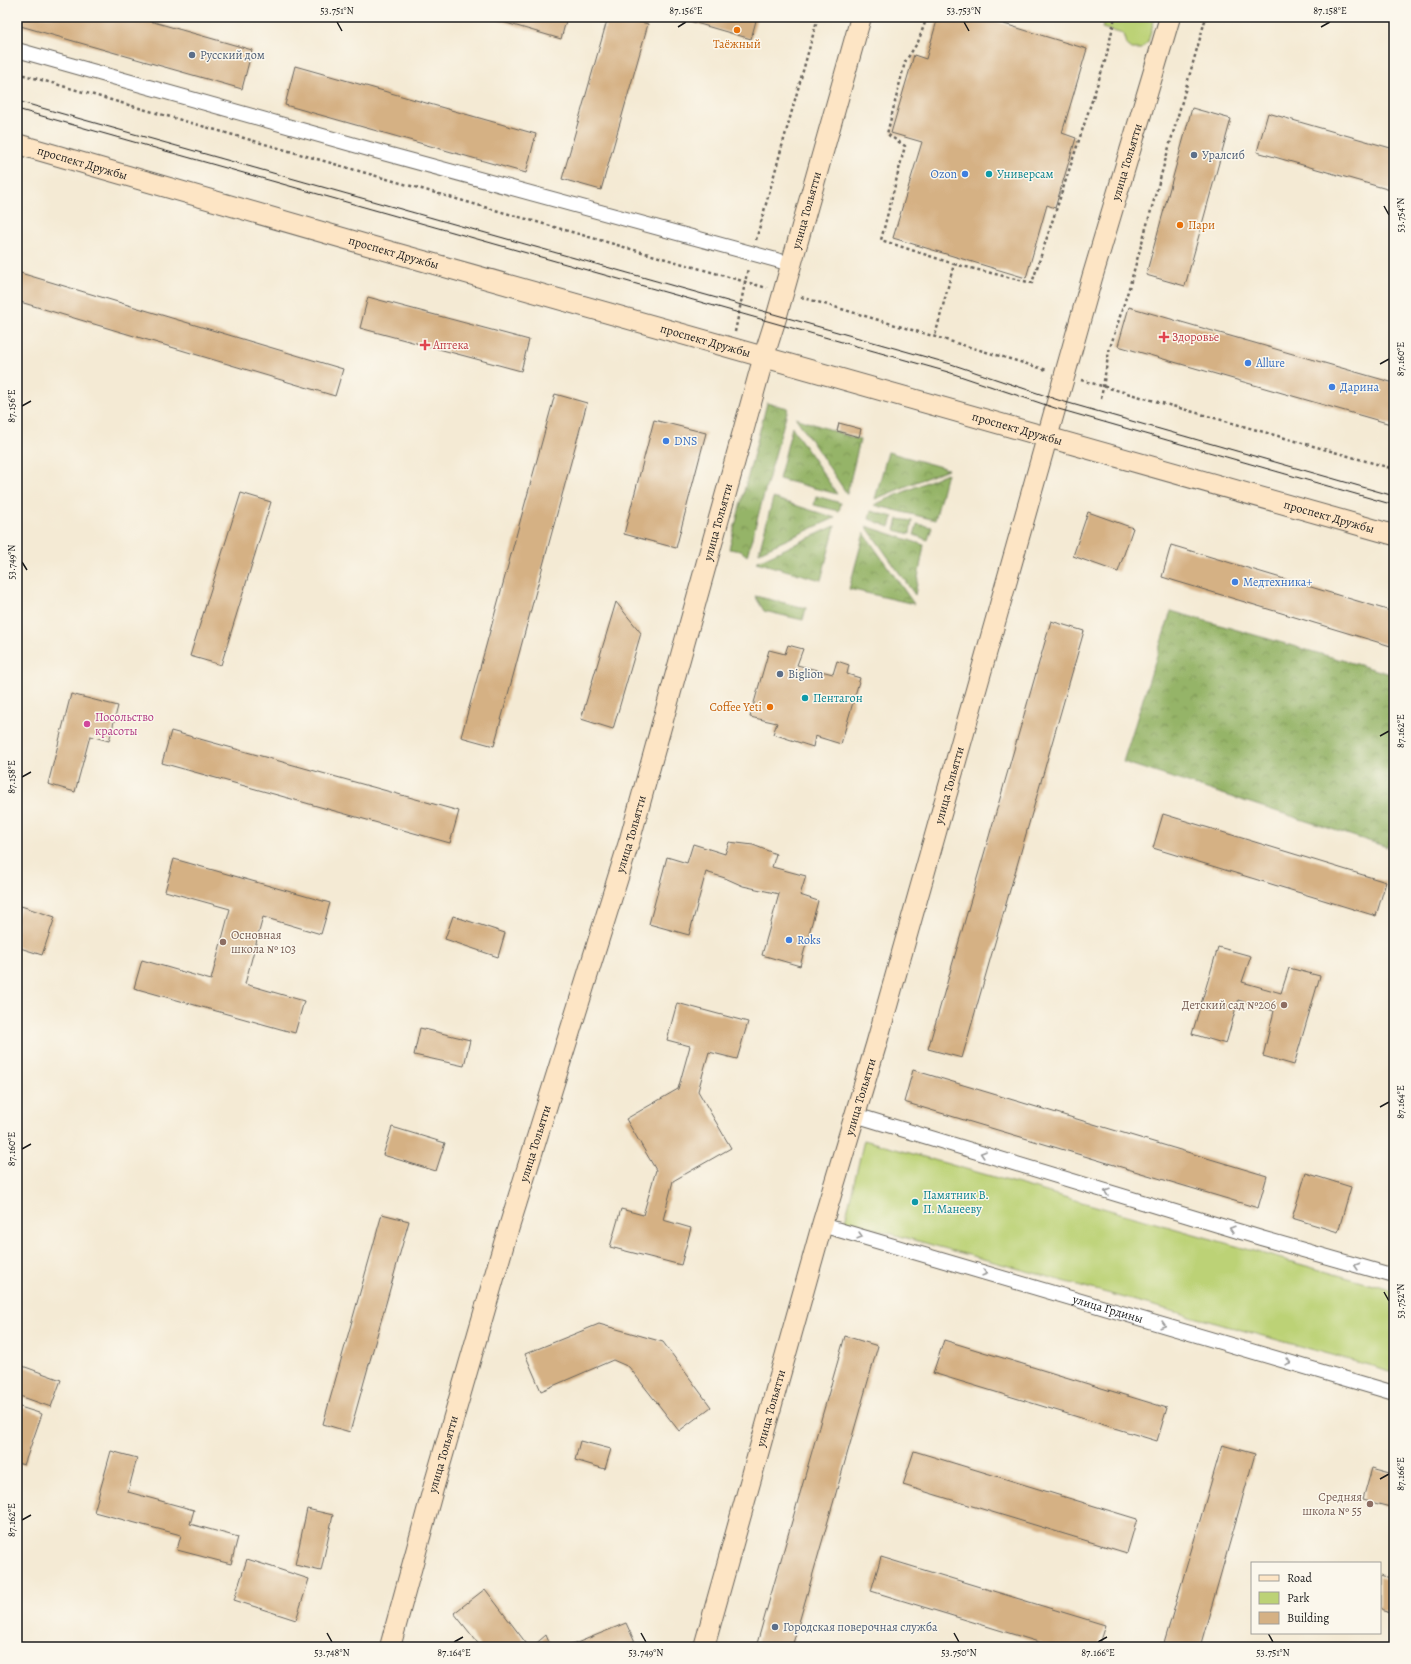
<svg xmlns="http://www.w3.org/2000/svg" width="1411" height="1664" viewBox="0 0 1411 1664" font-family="Alegreya,serif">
	<defs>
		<pattern id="forest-crowns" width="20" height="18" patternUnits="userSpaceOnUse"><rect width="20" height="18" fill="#95b467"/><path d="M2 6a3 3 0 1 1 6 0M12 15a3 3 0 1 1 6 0" fill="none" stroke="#799254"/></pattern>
	</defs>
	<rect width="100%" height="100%" fill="#fbf7ec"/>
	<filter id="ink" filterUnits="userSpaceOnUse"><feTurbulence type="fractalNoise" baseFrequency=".025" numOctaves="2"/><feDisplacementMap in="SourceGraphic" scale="8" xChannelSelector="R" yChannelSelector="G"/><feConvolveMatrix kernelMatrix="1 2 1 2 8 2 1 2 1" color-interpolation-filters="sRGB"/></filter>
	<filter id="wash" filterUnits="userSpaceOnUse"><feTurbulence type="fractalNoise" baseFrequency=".012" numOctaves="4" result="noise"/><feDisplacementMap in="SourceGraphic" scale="16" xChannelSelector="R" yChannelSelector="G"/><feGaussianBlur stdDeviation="0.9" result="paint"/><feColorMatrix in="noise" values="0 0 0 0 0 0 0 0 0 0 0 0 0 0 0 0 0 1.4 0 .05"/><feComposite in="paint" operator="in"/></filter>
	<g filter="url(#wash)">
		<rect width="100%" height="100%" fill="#f4ead4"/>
		<path fill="url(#forest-crowns)" stroke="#586842" d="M767 403 788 408 747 556 741 551 729 549Z
			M796 418 860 440 847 494Z
			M792 427 837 494 779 479Z
			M888 452 948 469 875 499Z
			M947 473 935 520 874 505Z
			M816 496 841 503 839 511 814 505Z
			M773 498 835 518 759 552Z
			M871 511 893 517 890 527 869 519Z
			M898 519 912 521 910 534 895 530Z
			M917 524 932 527 928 540 914 535Z
			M835 526 821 580 756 562Z
			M866 526 924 545 915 595Z
			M864 533 914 604 849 589Z
			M755 596 806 608 803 620 764 611Z
			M1171 611 1394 675V825L1387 847 1123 762Z"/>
		<path fill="#bcd276" stroke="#6c7749" d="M1106 17H1155L1148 42 1141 49H1132L1126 44 1123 34 1102 28Z
			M864 1140 1394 1291V1372L845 1221Z"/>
		<g id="blocks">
			<path fill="#d5b184" d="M17 17H136L252 50 242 89 17 25Z
				M486 17H567L561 39Z
				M608 17H621L648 24 601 190 562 179Z
				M690 17H757L751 39 689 21Z
				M938 17H955L962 19V17H981L1087 49 1062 133 1076 138 1055 208 1047 205 1026 278 893 238 922 142 891 133 914 55 926 59Z
				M295 66 536 134 526 173 285 105Z
				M1192 108 1231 119 1185 286 1146 275Z
				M1268 113 1394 149V191L1257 152Z
				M17 272 343 369 335 396 17 301Z
				M368 297 529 340 521 371 360 328Z
				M1129 307 1394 383V425L1118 346Z
				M555 394 587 403 494 746 461 737Z
				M654 420 706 433 676 548 624 534Z
				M839 423 861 429 859 437 837 431Z
				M241 493 271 502 221 665 190 656Z
				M1088 512 1133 528 1118 572 1073 556Z
				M1171 545 1394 612V647L1162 577Z
				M616 602 641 633 613 729 581 719Z
				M1051 621 1084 631 962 1058 928 1049Z
				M788 645 803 649 797 665 833 674 837 661 849 665 847 674 860 678 841 744 815 736 813 747 773 734 777 723 750 717 769 650 785 654Z
				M71 694 118 706 109 741 90 736 75 792 48 784Z
				M171 731 459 811 450 843 162 763Z
				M1163 814 1386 882 1376 916 1153 848Z
				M729 842 753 845 776 854 772 867 806 876 800 895 818 901 800 966 762 955 779 894 743 886 725 878 706 872 689 935 649 924 667 857 687 863 693 844 725 854Z
				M174 859 330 903 321 934 263 917 245 984 304 1001 295 1033 134 988 142 960 211 980 230 909 165 891Z
				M21 906 55 917 42 955 17 947V918Z
				M453 916 505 933 498 957 445 939Z
				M1218 947 1251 956 1242 982 1281 993 1289 968 1320 976 1294 1065 1263 1056 1274 1011 1238 1000 1226 1044 1192 1034Z
				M677 1003 748 1022 737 1059 709 1052 698 1091 731 1148 673 1181 663 1220 691 1228 681 1265 610 1247 621 1209 643 1215 656 1170 626 1119 678 1089 690 1046 667 1040Z
				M420 1028 470 1040 464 1066 414 1055Z
				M913 1070 1267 1176 1258 1208 904 1102Z
				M392 1127 445 1143 436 1171 383 1155Z
				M1306 1173 1351 1187 1338 1232 1292 1218Z
				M382 1214 409 1221 350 1432 323 1424Z
				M599 1324 663 1342 711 1407 679 1431 629 1367 613 1360 541 1391 525 1354Z
				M845 1336 878 1346 792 1647H756Z
				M944 1340 1167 1408 1157 1441 933 1373Z
				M17 1364 61 1380 51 1407 17 1395Z
				M17 1406 42 1414 24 1465 17 1463Z
				M580 1441 611 1449 605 1469 575 1460Z
				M1222 1445 1255 1454 1200 1647H1163Z
				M111 1451 137 1458 128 1492 194 1510 190 1524 238 1537 231 1564 177 1550 181 1535 94 1512Z
				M914 1451 1137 1519 1127 1553 903 1485Z
				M1372 1468 1394 1474V1508L1363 1500Z
				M307 1509 333 1515 321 1571 295 1565Z
				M881 1557 1105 1625 1098 1647H1055L871 1591Z
				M247 1559 309 1579 296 1620 234 1600Z
				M1380 1576 1394 1580V1613L1380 1609Z
				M485 1589 529 1647H481L454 1613Z
				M626 1623 637 1647H567Z
				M546 1635 551 1647H532Z"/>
		</g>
	</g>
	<g filter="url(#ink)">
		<use href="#blocks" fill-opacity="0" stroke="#68645c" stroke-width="1"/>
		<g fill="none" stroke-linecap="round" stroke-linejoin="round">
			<g stroke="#68645c" stroke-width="16">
				<g id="street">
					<path d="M17 50 376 151 791 264"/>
					<path d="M855 1115 1261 1238 1394 1276"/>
					<path id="s1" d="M822 1225 1394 1393"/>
				</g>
			</g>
			<g stroke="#68645c" stroke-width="22">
				<g id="secondary">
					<path id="s2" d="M17 144 367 245 1394 535"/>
					<path id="s3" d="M390 1647 433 1489 505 1240 630 839 764 356 777 315 861 17"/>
					<path id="s4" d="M704 1647 822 1225 876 1045 1092 278 1170 17"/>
				</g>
			</g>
			<path stroke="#68645c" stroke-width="2.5" stroke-dasharray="3 3" stroke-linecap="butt" d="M927 17 918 42 905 62 887 134 905 146 881 240 954 264 935 336
				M17 73 767 288
				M756 240 818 17
				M954 264 1032 283 1106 58 1115 17
				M801 297 1047 370
				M735 332 748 268
				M1081 380 1394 469
				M1101 399 1109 351 1129 288 1206 17"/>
			<use href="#street" stroke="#fff" stroke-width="14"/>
			<use href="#secondary" stroke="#fde5c5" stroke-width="20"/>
			<path stroke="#1c1c1c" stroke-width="1" d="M17 101 951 364 1058 400 1394 496
				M17 109 948 372 1055 408 1394 505"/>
		</g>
		<defs><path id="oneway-chevron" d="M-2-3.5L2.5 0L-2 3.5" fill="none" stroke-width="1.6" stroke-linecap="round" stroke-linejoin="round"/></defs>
		<g stroke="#999">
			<use href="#oneway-chevron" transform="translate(983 1154) rotate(-163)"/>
			<use href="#oneway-chevron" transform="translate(1107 1192) rotate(-163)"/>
			<use href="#oneway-chevron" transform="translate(1232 1229) rotate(-163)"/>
			<use href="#oneway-chevron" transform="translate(860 1236) rotate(16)"/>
			<use href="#oneway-chevron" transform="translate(1357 1266) rotate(-164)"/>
			<use href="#oneway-chevron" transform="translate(985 1273) rotate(16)"/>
			<use href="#oneway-chevron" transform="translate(1163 1325) rotate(16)"/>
			<use href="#oneway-chevron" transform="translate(1288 1362) rotate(16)"/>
		</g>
	</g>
	<path fill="none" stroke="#1c1c1c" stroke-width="1.5" d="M337 22 342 31M964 22 969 31M678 27 686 22M1321 27 1330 22M1384 206 1389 215M1380 364 1389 359M22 406 31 401M22 562 27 570M1380 736 1389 731M22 777 31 772M1380 1107 1389 1102M22 1149 31 1144M1384 1292 1389 1301M1380 1479 1389 1474M22 1520 31 1515M327 1633 332 1642M641 1633 646 1642M954 1633 959 1642M1268 1633 1273 1642M454 1642 463 1637M1098 1642 1107 1637"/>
	<g fill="#e8710a" stroke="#fbf7ec" stroke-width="1.5">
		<circle cx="737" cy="30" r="4"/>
		<circle cx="1180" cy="225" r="4"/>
		<circle cx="770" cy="707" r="4"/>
	</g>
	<g fill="#5c6f8a" stroke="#fbf7ec" stroke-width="1.5">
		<circle cx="192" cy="55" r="4"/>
		<circle cx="1194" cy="155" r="4"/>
		<circle cx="780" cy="674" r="4"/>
		<circle cx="775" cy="1627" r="4"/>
	</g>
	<g fill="#3f7fe0" stroke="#fbf7ec" stroke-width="1.5">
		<circle cx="965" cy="174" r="4"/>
		<circle cx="1248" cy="363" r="4"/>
		<circle cx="1332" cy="387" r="4"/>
		<circle cx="666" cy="441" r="4"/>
		<circle cx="1235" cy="582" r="4"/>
		<circle cx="789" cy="940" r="4"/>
	</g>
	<g fill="#0f9aa8" stroke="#fbf7ec" stroke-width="1.5">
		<circle cx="989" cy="174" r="4"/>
		<circle cx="805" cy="698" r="4"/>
		<circle cx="915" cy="1202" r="4"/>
	</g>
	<g fill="#e0444e" stroke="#fbf7ec" stroke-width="1.5">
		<path d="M1162 331h4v4h4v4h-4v4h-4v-4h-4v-4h4z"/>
		<path d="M423 339h4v4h4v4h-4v4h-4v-4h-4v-4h4z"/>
	</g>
	<circle fill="#d1479c" stroke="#fbf7ec" stroke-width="1.5" cx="87" cy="724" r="4"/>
	<g fill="#8d6e63" stroke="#fbf7ec" stroke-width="1.5">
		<circle cx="223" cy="942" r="4"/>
		<circle cx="1284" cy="1005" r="4"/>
		<circle cx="1370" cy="1504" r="4"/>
	</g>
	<g text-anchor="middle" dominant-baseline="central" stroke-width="3" stroke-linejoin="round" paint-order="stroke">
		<g font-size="12" fill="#c56008" stroke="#fbf7ec">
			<text x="737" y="44">Таёжный</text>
			<text x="1188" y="225" text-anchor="start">Пари</text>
			<text x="762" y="707" text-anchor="end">Coffee Yeti</text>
		</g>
		<g font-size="12" fill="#4e5e75" stroke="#fbf7ec" text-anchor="start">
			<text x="200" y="55">Русский дом</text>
			<text x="1202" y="155">Уралсиб</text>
			<text x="788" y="674">Biglion</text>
			<text x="783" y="1627">Городская поверочная служба</text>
		</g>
		<g font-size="12" fill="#1c1c1c" stroke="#fbf7ec">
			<text stroke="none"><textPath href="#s4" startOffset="1544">улица Тольятти</textPath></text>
			<text stroke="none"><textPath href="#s2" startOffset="68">проспект Дружбы</textPath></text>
			<text stroke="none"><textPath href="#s3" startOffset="1496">улица Тольятти</textPath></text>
			<text stroke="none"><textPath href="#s2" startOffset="392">проспект Дружбы</textPath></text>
			<text stroke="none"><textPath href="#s2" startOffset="716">проспект Дружбы</textPath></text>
			<text stroke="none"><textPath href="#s2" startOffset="1040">проспект Дружбы</textPath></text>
			<text stroke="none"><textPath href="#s2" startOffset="1364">проспект Дружбы</textPath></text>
			<text stroke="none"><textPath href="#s3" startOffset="1172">улица Тольятти</textPath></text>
			<text stroke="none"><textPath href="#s4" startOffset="896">улица Тольятти</textPath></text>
			<text stroke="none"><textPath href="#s3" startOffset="848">улица Тольятти</textPath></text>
			<text stroke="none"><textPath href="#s4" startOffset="572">улица Тольятти</textPath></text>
			<text stroke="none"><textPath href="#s3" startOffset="524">улица Тольятти</textPath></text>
			<text stroke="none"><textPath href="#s1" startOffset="298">улица Грдины</textPath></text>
			<text stroke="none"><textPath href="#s4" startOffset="248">улица Тольятти</textPath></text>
			<text stroke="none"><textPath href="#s3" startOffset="200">улица Тольятти</textPath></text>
		</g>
		<g font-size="12" fill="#366cbe" stroke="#fbf7ec" text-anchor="start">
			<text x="957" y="174" text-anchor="end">Ozon</text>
			<text x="1256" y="363">Allure</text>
			<text x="1340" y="387">Дарина</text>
			<text x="674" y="441">DNS</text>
			<text x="1243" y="582">Медтехника+</text>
			<text x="797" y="940">Roks</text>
		</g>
		<g font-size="12" fill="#0d838f" stroke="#fbf7ec" text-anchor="start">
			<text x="997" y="174">Универсам</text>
			<text x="813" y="698">Пентагон</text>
			<text x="923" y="1195">Памятник В.<tspan x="923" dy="14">П. Манееву</tspan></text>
		</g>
		<g font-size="12" fill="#be3a42" stroke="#fbf7ec" text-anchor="start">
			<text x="1172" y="337">Здоровье</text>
			<text x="433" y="345">Аптека</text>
		</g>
		<g font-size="12" fill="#b23c85" stroke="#fbf7ec" text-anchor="start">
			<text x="95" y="717">Посольство<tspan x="95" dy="14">красоты</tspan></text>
		</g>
		<g font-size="12" fill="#785e54" stroke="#fbf7ec" text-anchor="end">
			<text x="231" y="935" text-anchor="start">Основная<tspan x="231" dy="14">школа № 103</tspan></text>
			<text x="1276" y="1005">Детский сад №206</text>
			<text x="1362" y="1497">Средняя<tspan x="1362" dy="14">школа № 55</tspan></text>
		</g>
	</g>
	<rect width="1411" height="1664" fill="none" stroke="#fbf7ec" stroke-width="44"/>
	<rect x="1251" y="1562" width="130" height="72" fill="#fbf7ec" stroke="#a29f99"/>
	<rect x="1259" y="1575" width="20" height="6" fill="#fde5c5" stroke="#a29f99"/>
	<text x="1287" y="1582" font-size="12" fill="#1c1c1c">Road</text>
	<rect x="1259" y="1592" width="20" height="12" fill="#bcd276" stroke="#a29f99"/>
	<text x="1287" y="1602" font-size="12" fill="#1c1c1c">Park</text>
	<rect x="1259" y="1612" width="20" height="12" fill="#d5b184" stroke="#a29f99"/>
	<text x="1287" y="1622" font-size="12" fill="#1c1c1c">Building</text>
	<rect x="22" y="22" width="1367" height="1620" fill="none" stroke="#1c1c1c" stroke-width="1.5"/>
	<g font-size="10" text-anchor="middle" fill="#1c1c1c">
		<text x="337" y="14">53.751°N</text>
		<text x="686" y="14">87.156°E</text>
		<text x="964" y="14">53.753°N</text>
		<text x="1330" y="14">87.158°E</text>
		<text transform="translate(1400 215) rotate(-90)" y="4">53.754°N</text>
		<text transform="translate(1400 359) rotate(-90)" y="4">87.160°E</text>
		<text transform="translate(11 406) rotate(-90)" y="4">87.156°E</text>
		<text transform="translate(11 562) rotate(-90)" y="4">53.749°N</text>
		<text transform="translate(1400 731) rotate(-90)" y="4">87.162°E</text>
		<text transform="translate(11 777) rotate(-90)" y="4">87.158°E</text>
		<text transform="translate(1400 1102) rotate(-90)" y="4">87.164°E</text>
		<text transform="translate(11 1149) rotate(-90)" y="4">87.160°E</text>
		<text transform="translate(1400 1301) rotate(-90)" y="4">53.752°N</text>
		<text transform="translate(1400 1474) rotate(-90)" y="4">87.166°E</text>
		<text transform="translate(11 1520) rotate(-90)" y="4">87.162°E</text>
		<text x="332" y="1656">53.748°N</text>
		<text x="454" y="1656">87.164°E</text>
		<text x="646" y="1656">53.749°N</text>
		<text x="959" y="1656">53.750°N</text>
		<text x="1098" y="1656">87.166°E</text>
		<text x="1273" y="1656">53.751°N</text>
	</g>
</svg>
